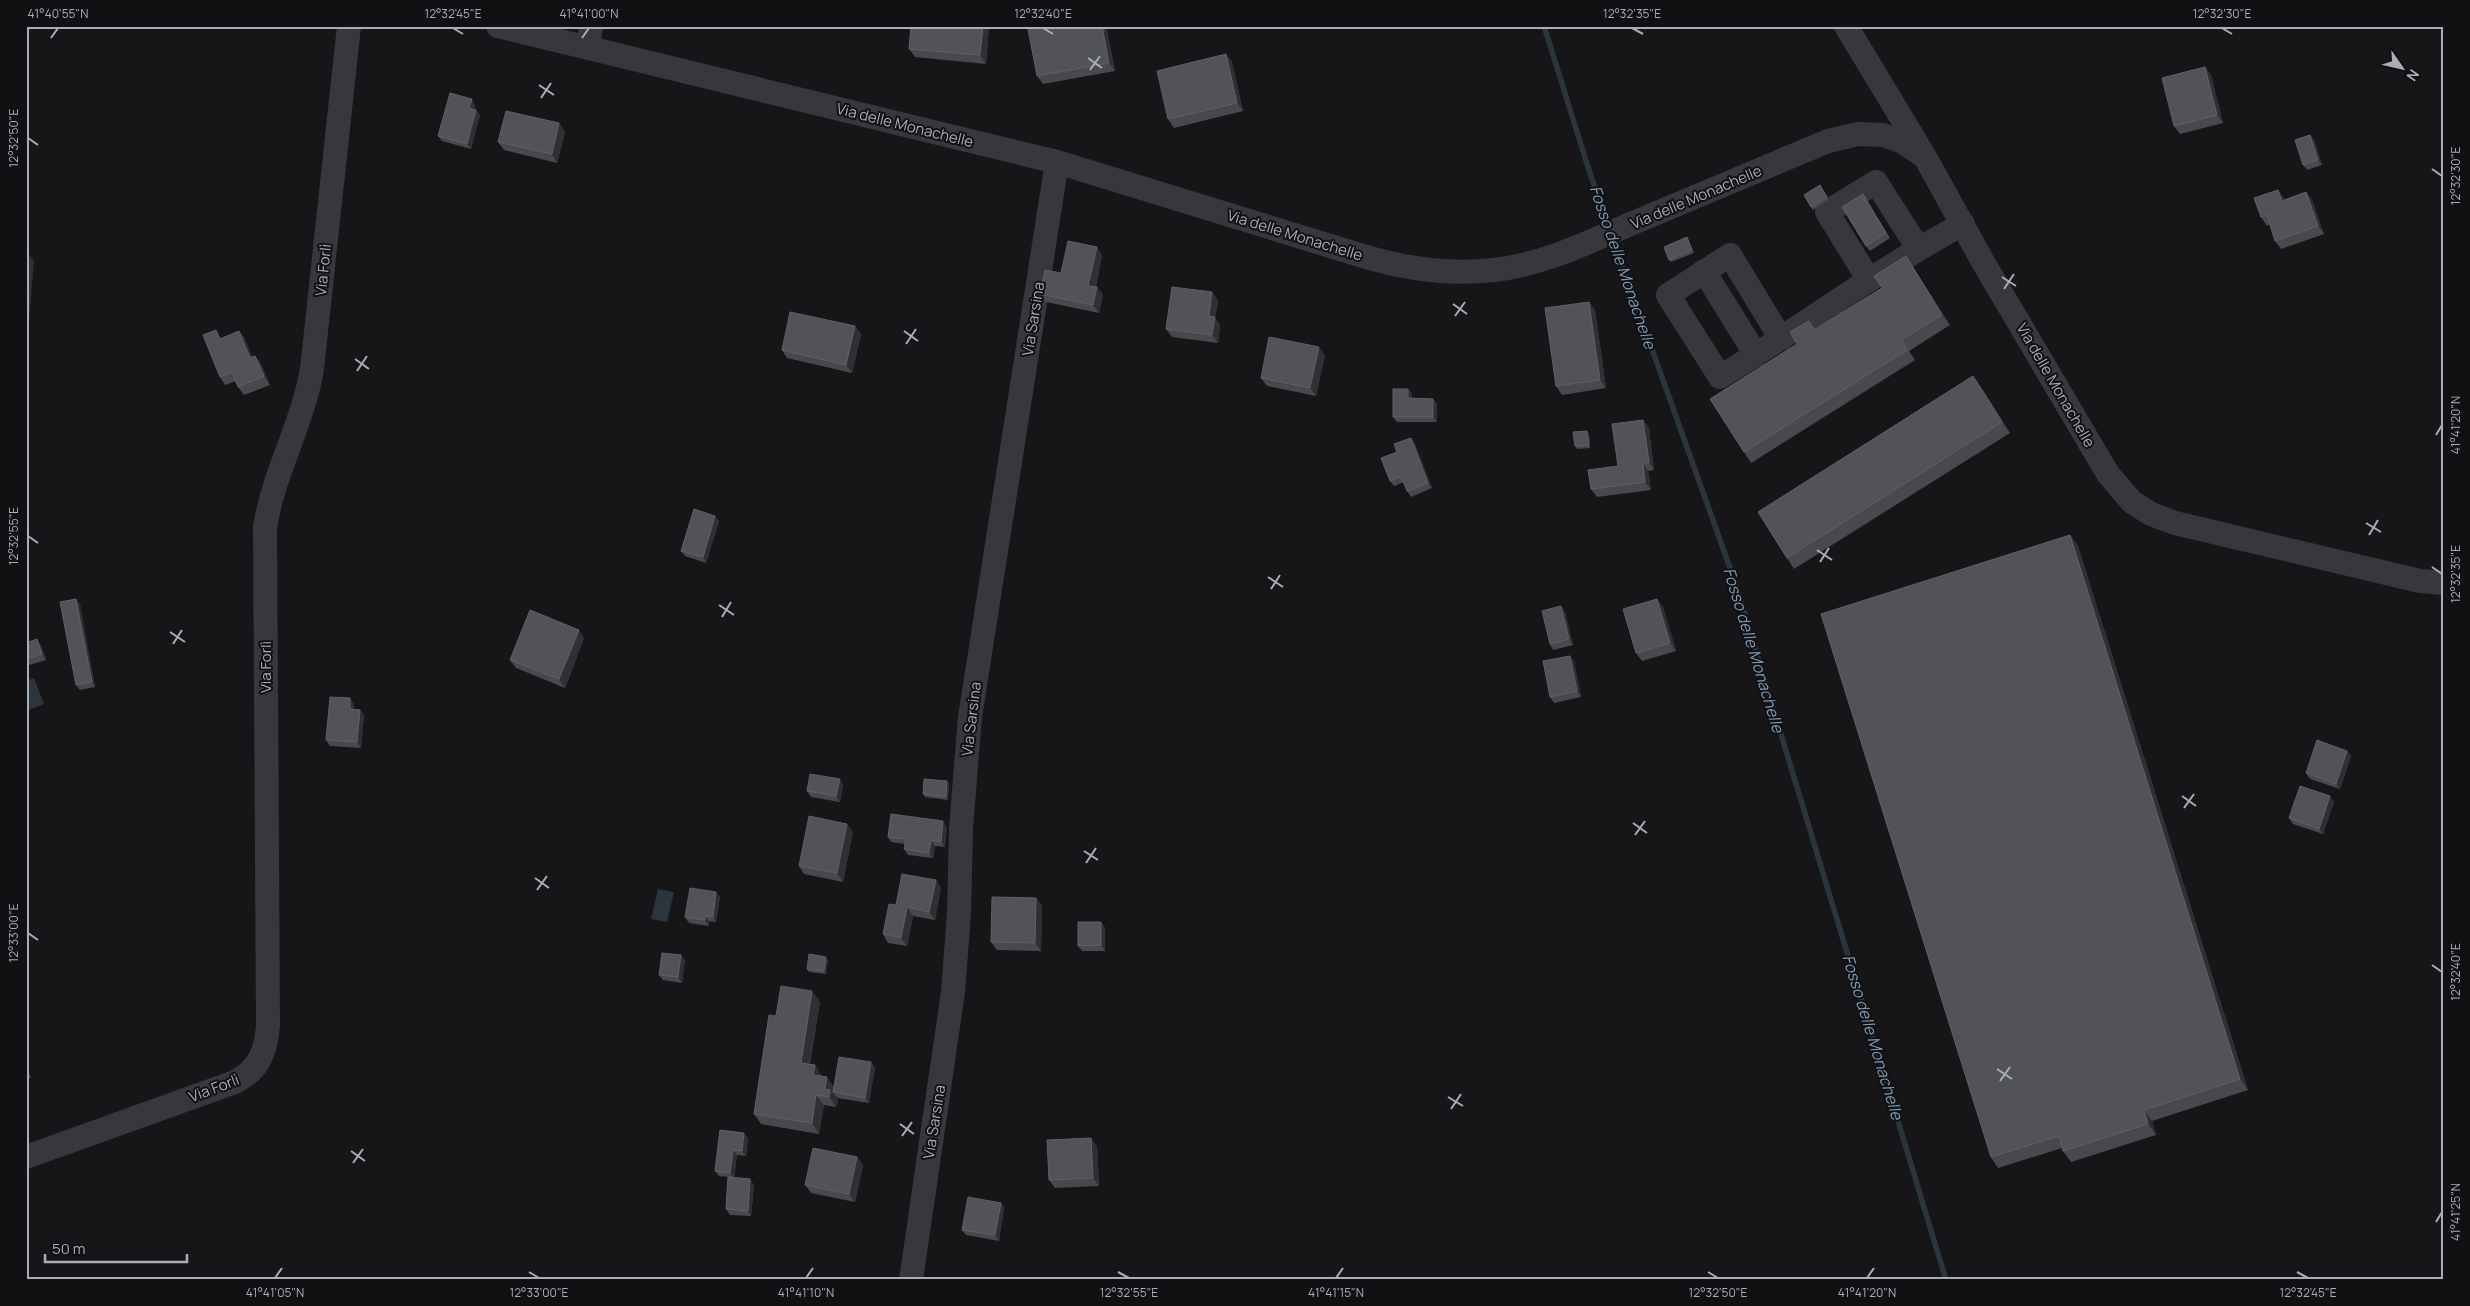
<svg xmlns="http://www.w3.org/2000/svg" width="2470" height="1306" viewBox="0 0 2470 1306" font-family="Manrope,sans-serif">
	<rect width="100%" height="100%" fill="#161618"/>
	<path fill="#2c353c" d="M34 678 44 704 26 711V681Z
		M658 889 674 892 667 922 651 919Z"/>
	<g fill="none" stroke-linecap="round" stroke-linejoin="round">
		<path stroke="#2c353c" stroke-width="5.5" d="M1544 26 1588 167 1609 228
			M1612 237 1735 582 1946 1280"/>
		<path stroke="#37383d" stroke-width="24" d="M498 26 1057 162 1363 256C1406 269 1449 275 1494 270 1542 265 1589 242 1633 223 1698 196 1763 168 1828 141L1858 134 1883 135 1903 142 1925 157 1983 262 2108 474 2132 502 2151 514 2175 523 2420 581 2444 583
			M1846 26 1922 152
			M588 48 591 26
			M1704 271 1756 355
			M1869 280 1827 212 1876 182 1918 248
			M1781 339 1730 255 1668 295 1720 377C1802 327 1879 269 1963 224
			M26 1157 235 1082C260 1069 266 1051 268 1025L265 528C273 473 303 424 312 369L349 26
			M911 1280 953 992 959 914 961 828 970 717 1057 162"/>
	</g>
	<path fill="#47494d" d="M911 26H989L986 64 915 57 909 49Z
		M1106 26 1115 71 1043 84 1037 76Z
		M1226 54 1232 62 1243 111 1174 128 1168 119Z
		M2205 67 2211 75 2223 123 2180 134 2174 126Z
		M475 105 474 109 476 110 480 115 471 149 442 141 438 136Z
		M559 123 565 132 557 163 504 150 498 142Z
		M2310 135 2314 140 2322 165 2307 170 2303 165Z
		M1820 185 1829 200 1813 210 1804 195Z
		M2278 190 2284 200 2306 192 2312 200 2324 234 2281 249 2275 241 2270 224 2267 226 2261 217Z
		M1866 200 1890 238 1870 251 1866 246Z
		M1687 237 1694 253 1671 262 1669 260Z
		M1102 255 1096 287H1097L1103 295 1099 313 1046 302 1040 294 1061 273Z
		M1906 256 1950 325 1909 351 1915 360 1751 463 1744 452 1809 321 1815 330 1882 288Z
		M1212 292 1218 301 1215 318 1220 325 1218 343 1172 337 1166 329Z
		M1589 302 1595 310 1606 388 1562 395 1556 386Z
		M855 326 861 334 852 373 787 358 782 350Z
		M239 331 245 339 252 357 255 356 261 364 270 385 244 395 238 387 236 381 225 385 220 377 222 338Z
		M1325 355 1316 396 1267 386 1261 378Z
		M1981 387 2010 433 1794 569 1787 558Z
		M1408 389 1412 394V398L1433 399 1437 404V422H1397L1393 417Z
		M1643 420 1649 428 1654 470 1648 471 1651 490 1597 497 1591 489 1618 466Z
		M1589 434 1590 448 1577 449 1575 446Z
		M1415 444 1432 488 1411 497 1407 491 1404 482 1394 486 1390 481 1397 452Z
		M715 516 719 521 706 563 685 556 681 551Z
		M2070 535 2078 546 2248 1090 2152 1121 2156 1135 2071 1162 2063 1151 2062 1148 1998 1168 1991 1157Z
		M76 599 80 605 95 687 80 690 76 685Z
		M1657 599 1663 607 1676 651 1642 661 1636 653Z
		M1565 612 1573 645 1553 650 1550 644Z
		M584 638 565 688 516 668 510 660Z
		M26 643 41 645 46 660 26 666Z
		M1574 661 1581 697 1554 703 1550 697Z
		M350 698 354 704V709L360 710 364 715 361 748 330 746 326 740Z
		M2347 751 2351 756 2340 789 2310 779 2306 773Z
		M949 784 948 800 925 797 923 794Z
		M843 785 840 802 811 797 807 791Z
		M2334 802 2323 834 2293 824 2289 818Z
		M947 827 945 847 935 846 933 858 908 855 904 849 905 844 891 842 888 837Z
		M853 832 843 882 804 874 799 866Z
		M936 880 941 888 935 920 913 916 907 946 888 943 883 934 896 905Z
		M720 897 716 922 709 921V926L689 923 685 917Z
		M1036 898 1042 906 1041 951 997 950 991 942Z
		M1101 922 1105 928V951H1082L1078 946Z
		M685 960 682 983 663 980 659 975Z
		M828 960 826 974 809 972 807 969Z
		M812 991 820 1002 810 1064 834 1087 871 1062 875 1068 869 1103 837 1098 834 1094V1095L838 1101 836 1107 824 1105 819 1134 761 1124 754 1114 776 1016Z
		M26 1070 31 1077 26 1081Z
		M720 1130 748 1138 746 1156 737 1155 734 1178 754 1185 751 1216 730 1215 726 1209 728 1177 719 1176 715 1171Z
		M1091 1138 1097 1147 1099 1186 1055 1188 1049 1180Z
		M857 1157 863 1165 855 1202 811 1193 805 1185Z
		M1001 1203 1004 1208 999 1241 966 1235 962 1230Z"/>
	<path fill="#2f3033" d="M983 26H989L986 64 980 55Z
		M1102 26H1106L1115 71 1109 63Z
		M1226 54 1232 62 1243 111 1237 103Z
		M2205 67 2211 75 2223 123 2217 115Z
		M472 99 475 105 473 113 469 108Z
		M476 110 480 115 471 149 467 144Z
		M559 123 565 132 557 163 552 154Z
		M2310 135 2314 140 2322 165 2318 160Z
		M2278 190 2284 198 2287 209 2282 201Z
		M2306 192 2312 200 2324 234 2318 226Z
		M1097 247 1102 255 1094 294 1088 286Z
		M28 253 34 261 28 334 26 332V277Z
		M1906 256 1913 267 1950 325 1942 315Z
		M1097 287 1103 295 1099 313 1093 305Z
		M1212 292 1218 301 1215 318 1220 325 1218 343 1212 335 1209 316Z
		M1589 302 1595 310 1606 388 1600 380Z
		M855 326 861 334 852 373 846 365Z
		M239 331 245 339 256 366 250 358Z
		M1319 347 1325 355 1316 396 1310 388Z
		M255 356 261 364 270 385 264 376Z
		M1973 376 1981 387 2010 433 2002 422Z
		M1408 389 1412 394V404L1408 398Z
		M1433 399 1437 404V422L1433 417Z
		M1643 420 1649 428 1654 470 1649 462Z
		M1587 431 1589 434 1590 448 1589 445Z
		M1411 438 1415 444 1432 488 1428 483Z
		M1643 463 1648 471 1651 490 1645 482Z
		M715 516 719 521 706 563 703 557Z
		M2070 535 2078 546 2248 1090 2240 1079Z
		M76 599 80 605 95 687 92 682Z
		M1657 599 1663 607 1676 651 1670 643Z
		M1561 606 1565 612 1573 645 1569 639Z
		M579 630 584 638 565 688 559 679Z
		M37 639 41 645 46 660 42 654Z
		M1570 656 1574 661 1581 697 1577 691Z
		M350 698 354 704 353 715 350 709Z
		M360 710 364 715 361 748 357 742Z
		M2347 751 2351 756 2340 789 2336 784Z
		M840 779 843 785 840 802 836 796Z
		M947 781 949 784 948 800 946 797Z
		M2330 796 2334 802 2323 834 2319 829Z
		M943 821 947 827 945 847 941 842Z
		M847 824 853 832 843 882 837 873Z
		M931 840 935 846 933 858 929 853Z
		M936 880 941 888 935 920 929 912Z
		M716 892 720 897 716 922 713 917Z
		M1036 898 1042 906 1041 951 1035 943Z
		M907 907 913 916 907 946 901 938Z
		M705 916 709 921V926L705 920Z
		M1101 922 1105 928V951L1101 945Z
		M681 955 685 960 682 983 678 977Z
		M826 957 828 960 826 974 824 971Z
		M812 991 820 1002 808 1074 801 1063Z
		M871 1062 875 1068 869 1103 865 1098Z
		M815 1065 822 1076 813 1075Z
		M827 1077 835 1088 833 1092 838 1101 836 1107 829 1097 825 1089Z
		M816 1095 824 1105 819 1134 812 1123Z
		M2144 1110 2152 1121 2156 1135 2148 1124Z
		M744 1133 748 1138 746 1156 742 1151Z
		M1091 1138 1097 1147 1099 1186 1093 1178Z
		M733 1150 737 1155 734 1178 730 1173Z
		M857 1157 863 1165 855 1202 849 1194Z
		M750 1179 754 1185 751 1216 748 1211Z
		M1001 1203 1004 1208 999 1241 995 1235Z"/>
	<path fill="#525359" stroke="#5f6168" d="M911 26H983L980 55 909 49Z
		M1042 26H1102L1109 63 1037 76 1028 29Z
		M1226 54 1237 103 1168 119 1157 71Z
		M2205 67 2217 115 2174 126 2162 78Z
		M450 93 472 99 469 108 476 110 467 144 438 136Z
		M506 111 559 123 552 154 498 142Z
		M2310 135 2318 160 2303 165 2295 140Z
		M1820 185 1827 197 1811 207 1804 195Z
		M2278 190 2282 201 2306 192 2318 226 2275 241 2267 215 2261 217 2254 198Z
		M1863 194 1886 233 1866 246 1842 207Z
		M1687 237 1692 250 1669 260 1664 247Z
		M1068 241 1097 247 1088 286 1097 287 1093 305 1040 294 1045 270 1061 273Z
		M26 253H28L26 277Z
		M1906 256 1942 315 1901 340 1907 350 1744 452 1710 399 1797 344 1790 332 1809 321 1814 330 1882 288 1874 276Z
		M1172 287 1212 292 1209 316 1215 317 1212 335 1166 329Z
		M1589 302 1600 380 1556 386 1545 308Z
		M790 312 855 326 846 365 782 350Z
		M216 330 220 339 239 331 250 358 255 356 264 376 238 387 232 372 220 377 203 335Z
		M1269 337 1319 347 1310 388 1261 378Z
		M1973 376 2002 422 1787 558 1758 512Z
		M1393 389H1408V398L1433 399V417H1393Z
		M1643 420 1649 462 1643 463 1645 482 1591 489 1588 470 1618 466 1612 424Z
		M1587 431 1589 445 1575 446 1573 432Z
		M1411 438 1428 483 1407 491 1401 476 1390 481 1381 458 1397 452 1394 444Z
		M694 509 715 516 703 557 681 551Z
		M2070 535 2240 1079 2144 1110 2148 1124 2063 1151 2059 1136 1991 1157 1821 614Z
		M76 599 92 682 76 685 60 602Z
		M1657 599 1670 643 1636 653 1623 609Z
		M1561 606 1569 639 1550 644 1542 611Z
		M530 610 579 630 559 679 510 660Z
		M37 639 42 654 26 659V643Z
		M1570 656 1577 691 1550 697 1543 661Z
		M330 697 350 698V709L360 710 357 742 326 740Z
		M2317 740 2347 751 2336 784 2306 773Z
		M810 774 840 779 836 796 807 791Z
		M924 779 947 781 946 797 923 794Z
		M2300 786 2330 796 2319 829 2289 818Z
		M891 814 943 821 941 842 931 840 929 853 904 849 906 839 888 837Z
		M809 816 847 824 837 873 799 866Z
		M902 874 936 880 929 912 907 907 901 938 883 934 889 904 896 905Z
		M690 888 716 892 713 917 705 916V920L685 917Z
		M992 897 1036 898 1035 943 991 942Z
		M1078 922H1101V945L1078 946Z
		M662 953 681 955 678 977 659 975Z
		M809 954 826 957 824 971 807 969Z
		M781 986 812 991 801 1063 815 1065 813 1075 827 1077 825 1089 830 1090 829 1097 816 1095 812 1123 754 1114 769 1015 776 1016Z
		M839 1057 871 1062 865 1098 833 1092Z
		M26 1070 29 1074 26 1077Z
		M720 1130 744 1133 742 1151 733 1150 730 1173 715 1171Z
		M1091 1138 1093 1178 1049 1180 1047 1140Z
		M813 1148 857 1157 849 1194 805 1185Z
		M728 1177 750 1179 748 1211 726 1209Z
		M968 1197 1001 1203 995 1235 962 1230Z"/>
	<path fill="none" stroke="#a8adb8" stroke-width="2" d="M453 28 463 34M1043 28 1053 34M1632 28 1643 34M2222 28 2232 34M51 38 58 28M582 38 589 28M1088 58 1102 68M1090 70 1100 56M539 85 554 95M541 98 551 83M28 138 38 145M2432 169 2442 176M2002 277 2016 286M2004 289 2014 274M1453 304 1467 314M1455 316 1465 302M904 331 918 341M906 344 916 329M355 359 369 369M357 371 367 356M2436 435 2442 425M2366 523 2381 532M2369 535 2378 520M28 536 38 543M1817 550 1832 560M1820 562 1829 548M2432 567 2442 574M1268 577 1283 587M1271 589 1280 575M719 605 734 615M722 617 731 602M170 632 185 642M173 644 182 630M2182 796 2196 806M2184 808 2194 794M1633 823 1647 833M1635 835 1645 821M1084 851 1098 860M1086 863 1096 848M535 878 549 888M537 890 547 876M28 933 38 940M2432 965 2442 972M1997 1069 2012 1079M2000 1081 2010 1067M1448 1097 1463 1106M1451 1109 1461 1094M900 1124 914 1134M902 1136 912 1122M351 1151 365 1161M353 1163 363 1149M2436 1222 2442 1212M529 1272 539 1278M1118 1272 1129 1278M1708 1272 1718 1278M2297 1272 2308 1278M275 1278 282 1268M806 1278 813 1268M1336 1278 1343 1268M1867 1278 1874 1268"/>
	<g text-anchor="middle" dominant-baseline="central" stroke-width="4" stroke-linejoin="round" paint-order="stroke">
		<g font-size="15" fill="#a8adb8" stroke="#111113">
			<text transform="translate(905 125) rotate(14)">Via delle Monachelle</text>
			<text transform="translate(1696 197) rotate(-23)">Via delle Monachelle</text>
			<text transform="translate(1295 235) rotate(17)">Via delle Monachelle</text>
			<text transform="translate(323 270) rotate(-84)">Via Forlì</text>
			<text transform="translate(1033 319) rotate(-81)">Via Sarsina</text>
			<text transform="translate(2056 385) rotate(60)">Via delle Monachelle</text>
			<text transform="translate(265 667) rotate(-90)">Via Forlì</text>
			<text transform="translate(971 719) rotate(-83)">Via Sarsina</text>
			<text transform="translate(214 1088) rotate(-21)">Via Forlì</text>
			<text transform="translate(934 1122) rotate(-81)">Via Sarsina</text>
		</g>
		<g font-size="16" font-style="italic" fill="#7f9bb3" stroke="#111113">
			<text transform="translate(1623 267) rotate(71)">Fosso delle Monachelle</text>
			<text transform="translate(1754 650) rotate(73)">Fosso delle Monachelle</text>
			<text transform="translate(1873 1037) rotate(73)">Fosso delle Monachelle</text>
		</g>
	</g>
	<rect width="2470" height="1306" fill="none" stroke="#111113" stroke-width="55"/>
	<g transform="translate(2402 68) rotate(124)" stroke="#111113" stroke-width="4" paint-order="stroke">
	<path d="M0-4L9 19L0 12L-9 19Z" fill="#a8adb8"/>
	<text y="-8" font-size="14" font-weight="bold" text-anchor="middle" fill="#a8adb8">N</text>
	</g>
	<path d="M45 1254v8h142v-8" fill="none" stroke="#a8adb8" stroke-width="2.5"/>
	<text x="52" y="1254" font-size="15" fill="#a8adb8" stroke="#111113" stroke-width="4" paint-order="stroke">50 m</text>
	<rect x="28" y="28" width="2414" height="1250" fill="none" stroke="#a8adb8" stroke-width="2"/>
	<g font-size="12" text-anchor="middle" fill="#a8adb8">
		<text x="58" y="18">41°40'55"N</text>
		<text x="453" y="18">12°32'45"E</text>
		<text x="589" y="18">41°41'00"N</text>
		<text x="1043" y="18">12°32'40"E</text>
		<text x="1632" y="18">12°32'35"E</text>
		<text x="2222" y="18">12°32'30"E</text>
		<text transform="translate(14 138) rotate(-90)" y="4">12°32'50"E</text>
		<text transform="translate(2456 176) rotate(-90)" y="4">12°32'30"E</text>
		<text transform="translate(2456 425) rotate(-90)" y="4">41°41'20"N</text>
		<text transform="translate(14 536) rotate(-90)" y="4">12°32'55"E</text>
		<text transform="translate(2456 574) rotate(-90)" y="4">12°32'35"E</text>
		<text transform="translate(14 933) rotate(-90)" y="4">12°33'00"E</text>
		<text transform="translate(2456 972) rotate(-90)" y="4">12°32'40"E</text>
		<text transform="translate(2456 1212) rotate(-90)" y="4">41°41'25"N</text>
		<text x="275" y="1297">41°41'05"N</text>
		<text x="539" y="1297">12°33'00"E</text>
		<text x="806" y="1297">41°41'10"N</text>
		<text x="1129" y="1297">12°32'55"E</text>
		<text x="1336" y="1297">41°41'15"N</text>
		<text x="1718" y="1297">12°32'50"E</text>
		<text x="1867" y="1297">41°41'20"N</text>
		<text x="2308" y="1297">12°32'45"E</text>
	</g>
</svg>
